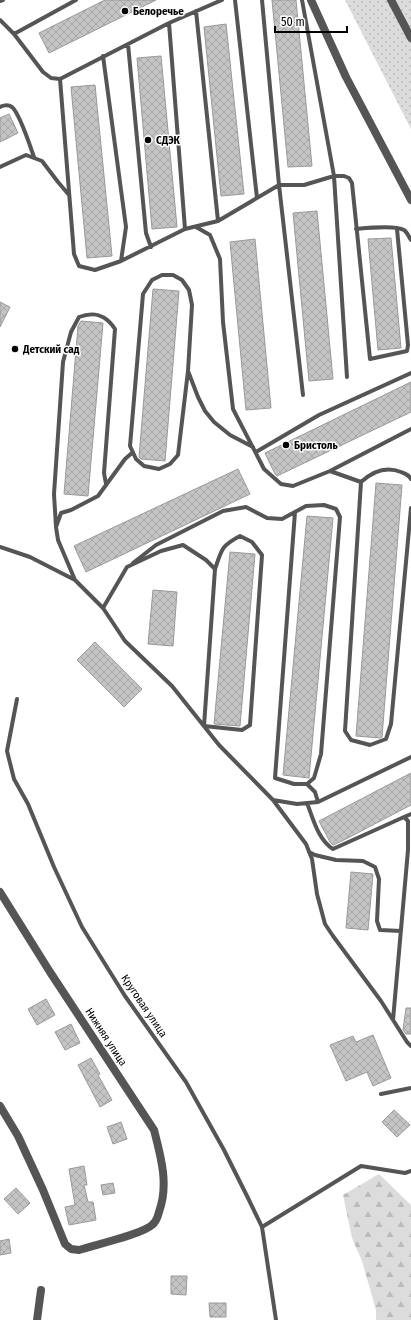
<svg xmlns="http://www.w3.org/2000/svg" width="411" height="1320" viewBox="0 0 411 1320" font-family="'Fira Sans Condensed',sans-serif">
	<defs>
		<pattern id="forest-firs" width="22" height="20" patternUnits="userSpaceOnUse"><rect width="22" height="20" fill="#dcdcdc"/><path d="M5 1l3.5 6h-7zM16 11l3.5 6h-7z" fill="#bbb"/></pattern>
		<pattern id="garden-dots" width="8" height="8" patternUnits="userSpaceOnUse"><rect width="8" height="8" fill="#dcdcdc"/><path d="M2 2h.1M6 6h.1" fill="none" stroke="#bbb" stroke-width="1.8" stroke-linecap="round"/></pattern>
		<pattern id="building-cross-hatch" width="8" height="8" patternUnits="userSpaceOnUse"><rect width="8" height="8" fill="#c4c4c4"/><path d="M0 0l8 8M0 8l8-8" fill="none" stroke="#a7a7a7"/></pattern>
	</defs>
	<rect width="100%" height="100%" fill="#fff"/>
	<path fill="url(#forest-firs)" d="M379 1174 411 1205V1320H376V1310L362 1261 352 1238 343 1195Z"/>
	<path fill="url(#garden-dots)" d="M345 0H411V129Z"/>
	<path fill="url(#building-cross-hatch)" stroke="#999" d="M105 0H156L49 53 39 33Z
		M272 0H296L312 166 288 167Z
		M226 24 244 194 221 196 204 27Z
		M161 56 177 227 152 229 137 58Z
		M95 85 112 256 87 258 71 87Z
		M9 114 18 133 0 142V118Z
		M317 211 333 379 309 381 293 213Z
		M391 238 401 348 378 350 368 239Z
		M255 239 271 408 246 410 230 242Z
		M153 289 179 291 165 461 141 459 139 457Z
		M0 302 10 307 0 327Z
		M81 321 103 323 88 496 64 494 78 326Z
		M411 382V412L277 476 275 474 265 453Z
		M238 469 250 494 86 572 74 546Z
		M376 483 402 485 382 737 380 738 356 736Z
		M307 516 333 518 309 778 283 775Z
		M230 552 255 554 240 726 214 724Z
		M153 590 177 592 173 646 148 644Z
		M95 642 142 689 124 707 77 660Z
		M411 773V805L340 842 333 845 330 842 319 821Z
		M351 872 373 874 368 930 346 928Z
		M46 999 55 1015 37 1025 28 1009Z
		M406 1008H411V1034H406L403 1030Z
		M71 1024 80 1043 65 1050 55 1032Z
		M373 1035 391 1078 373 1086 367 1072 346 1081 330 1045 353 1036 356 1042Z
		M91 1058 100 1074 98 1075 112 1100 100 1107 78 1065Z
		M394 1110 410 1125 397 1137 382 1122Z
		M121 1122 127 1139 113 1144 107 1127Z
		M84 1166 87 1185H84L88 1202H93L96 1220 69 1225 65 1207 75 1205 69 1169Z
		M113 1183 115 1193 103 1195 101 1185Z
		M16 1188 30 1203 18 1214 4 1199Z
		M9 1239 11 1253 0 1255V1241Z
		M171 1276H187L186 1295 171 1294Z
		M209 1303H226V1317H210Z"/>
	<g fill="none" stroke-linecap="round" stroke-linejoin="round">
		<path stroke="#555" stroke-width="4" d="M235 0 257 198
			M262 0 279 185 303 395
			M302 0 334 176 347 377
			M0 1 3 0
			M196 11 218 221
			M0 20 14 34 43 72 51 78 60 79 169 23 222 0
			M169 23 185 229
			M14 34 76 0
			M128 44 146 233 151 247
			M103 56 126 227 121 261
			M60 79 74 254 79 266 95 270 121 261 185 229 218 221 279 185H304L334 176H344L349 178 352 183 370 359 407 351 408 345 397 229
			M0 107C4 105 9 105 12 107 20 114 30 146 34 157
			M0 167 26 155 42 161 58 182 69 195
			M196 227 210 235 220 259 223 322 233 409 264 469 281 484 293 486 330 471 411 429
			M356 229C367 228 395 225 404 230 407 232 409 237 411 240
			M188 371 178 455 170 464 159 469 144 466 136 459 130 446 143 294 152 280 162 275H173L182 280 189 290 192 305 188 371 198 397 205 411 214 422 230 435 253 447
			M256 452 319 415 411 373
			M330 471 361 482
			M411 479C409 475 406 474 401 472 386 466 373 471 361 482L345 731 351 740 370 745 386 739 391 724 411 508
			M295 512 275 778 294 784H307L315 792 318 802
			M56 527 54 494 63 362 71 332 79 317C95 311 106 315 115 329L104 473 106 484
			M0 547 30 557 75 580 103 608 125 641 172 686 219 745 273 800 306 844 312 859 317 894 325 924 333 936 381 1001 407 1042 411 1046
			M133 563 156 545 223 511 246 507 267 518 282 519 306 506 324 505 336 509 340 517 321 754 314 778 307 784
			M75 580 58 540 56 527 61 513 71 510 98 496 125 459 133 452
			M103 608 127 567 161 551 183 545 206 560 215 569 204 726 242 730 250 725 262 555 252 542 240 536C221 546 222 549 215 569
			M17 699 7 751 14 779 28 804 54 867 82 927 125 996 186 1082 224 1150 248 1198 262 1227 276 1320
			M273 800 297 804 318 802 411 757
			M307 803C313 818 318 840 333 849L404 817 408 821V850L393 1020
			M404 817 411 814
			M309 852 315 855 336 860 363 861 375 867 379 879 377 921 380 930 401 931
			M381 1094 411 1088
			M262 1227 361 1166 405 1173 411 1171"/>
		<path stroke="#555" stroke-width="8" d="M311 0 346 77 411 200
			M391 0 411 38
			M0 892 50 972 154 1130C161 1157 169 1185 159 1212 158 1216 156 1222 152 1225 143 1234 94 1245 79 1250L71 1249 65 1244 43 1190 18 1136 0 1106
			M37 1320 41 1290"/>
	</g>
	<g fill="#000" stroke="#fff" stroke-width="1.5">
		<circle cx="125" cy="11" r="4"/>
		<circle cx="148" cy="140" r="4"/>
		<circle cx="15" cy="349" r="4"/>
		<circle cx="286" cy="445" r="4"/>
	</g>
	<g text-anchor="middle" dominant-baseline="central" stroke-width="3" stroke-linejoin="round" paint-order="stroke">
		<g font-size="11" font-weight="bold" fill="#000" stroke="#fff" text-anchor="start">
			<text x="133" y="11">Белоречье</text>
			<text x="156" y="140">СДЭК</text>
			<text x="23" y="349">Детский сад</text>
			<text x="294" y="445">Бристоль</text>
		</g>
		<g font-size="11" fill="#000" stroke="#fff">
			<text transform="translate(144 1006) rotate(56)">Круговая улица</text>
			<text transform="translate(106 1037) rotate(57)">Нижняя улица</text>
		</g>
	</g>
	<path d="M275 26v6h72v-6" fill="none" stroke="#000000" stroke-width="2"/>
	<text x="281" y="26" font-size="12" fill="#000000" stroke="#ffffff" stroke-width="3" paint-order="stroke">50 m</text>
</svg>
